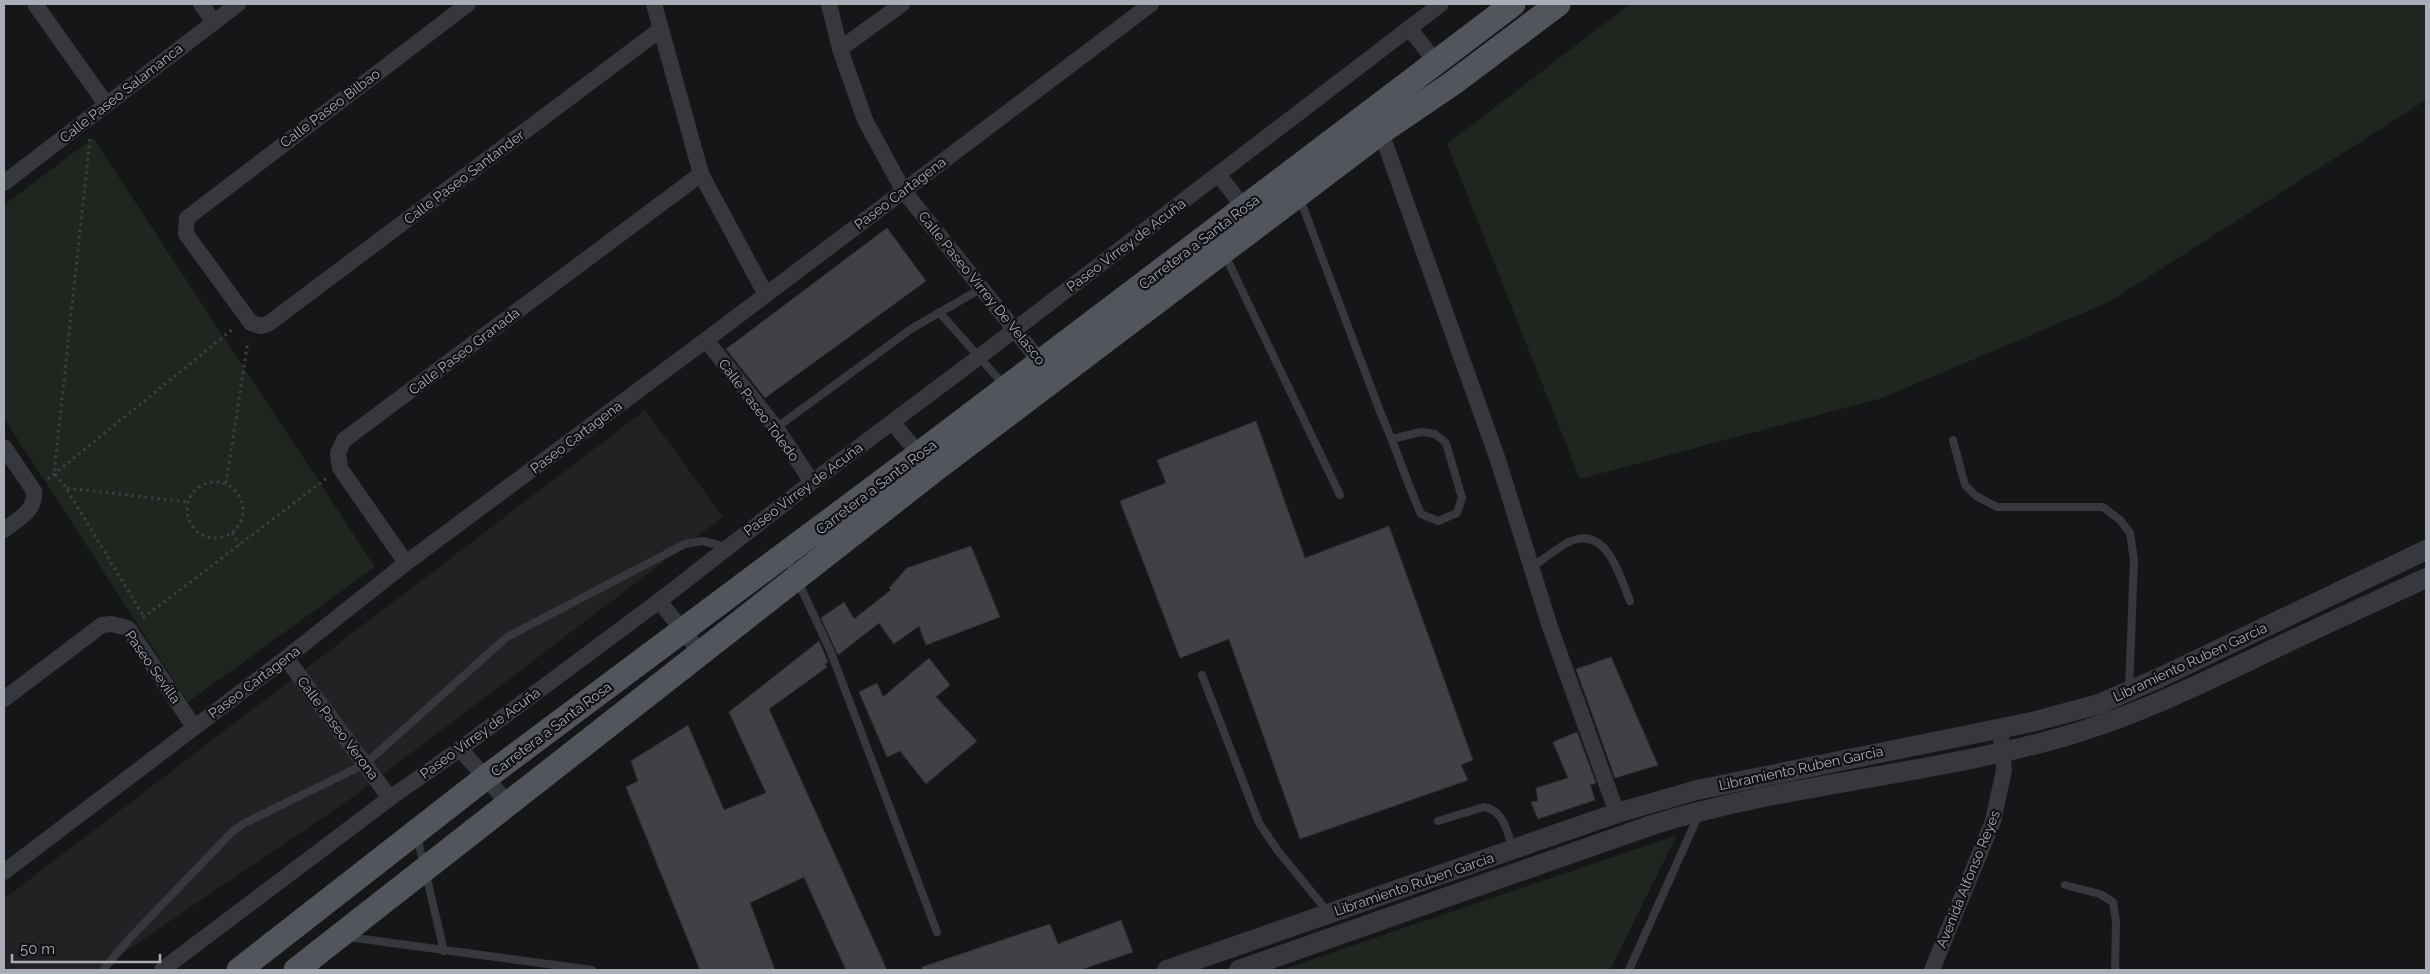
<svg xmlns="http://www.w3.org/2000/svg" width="2430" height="974" viewBox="0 0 2430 974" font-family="Raleway,sans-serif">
	<rect width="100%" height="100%" fill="#161618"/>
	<path fill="#222225" d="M645 410 723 517 356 795 98 970H4V899Z"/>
	<path fill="#1e261f" d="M1630 4H2426V100L2109 302 1882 398 1580 479 1447 144Z
		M93 138 375 567 188 702 4 418V205Z
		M1677 835 1610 970H1281Z"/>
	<path fill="#404145" stroke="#303034" d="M887 228 926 281 765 398 726 349Z
		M1256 421 1305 558 1389 526 1473 760 1461 765 1468 780 1300 839 1229 639 1180 658 1120 501 1166 483 1157 460Z
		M971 546 1000 617 926 645 919 626 894 644 879 623 838 655 821 618 844 602 854 619 891 590 889 588 907 568Z
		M819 641 828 662 825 664 827 667 769 709 887 970H846L804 877 750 903 775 970H700L626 787 638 781 631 761 688 725 724 810 766 793 729 712Z
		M1611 657 1658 765 1615 778 1576 669Z
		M929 658 950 685 936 697 977 741 926 784 900 751 887 757 859 692 877 683 883 697Z
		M1577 732 1596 783 1590 785 1595 800 1538 819 1531 802 1538 801 1536 788 1568 778 1553 742Z
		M1121 920 1133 952 1080 970H922V967L1050 924 1058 944Z"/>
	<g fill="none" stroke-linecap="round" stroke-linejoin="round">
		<path stroke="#3d3f44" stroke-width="3" stroke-dasharray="2.5 4" stroke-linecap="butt" d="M90 139 54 473 66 488 144 617
			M48 479 233 329
			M187 510a28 28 0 1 1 56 0a28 28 0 1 1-56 0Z
			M226 483 248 341
			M67 488 188 502
			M232 533 240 545
			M143 618 327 478"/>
		<path stroke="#37383d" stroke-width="8" d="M1300 199 1381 414C1396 447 1406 481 1421 514L1438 521 1457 513 1462 498 1446 443 1435 434 1421 432 1392 439
			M1225 255 1340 495
			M939 312 1004 385
			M776 428 911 329 982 288
			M1953 440 1965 485 1976 496 1997 507H2103L2120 520 2130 533 2134 560 2129 690
			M786 556 830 650 937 932
			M1531 568C1543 560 1561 544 1574 540 1608 529 1620 577 1630 601
			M1202 675 1259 823 1278 851 1328 912
			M1438 821 1484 807C1504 810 1507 832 1513 849
			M417 836 444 951
			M2065 885 2100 894 2113 902 2116 921 2115 970
			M348 937 592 970
			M103 970 130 938 233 831 245 823 365 764 507 637 685 544 702 541 727 547
			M1629 970 1699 814"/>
		<path stroke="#37383d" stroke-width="16" d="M35 4 106 104
			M201 4 214 22
			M468 4 187 218 186 234 251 323 261 326 268 324 661 29
			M654 4 701 174 766 295
			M829 4 840 49 865 120 903 190 1046 369
			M1409 28 1436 62
			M840 49 902 4
			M1381 132 1498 460 1550 627 1617 813
			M1219 175 1244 208
			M4 183 238 4
			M706 340 776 428 812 482
			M892 422 925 461
			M4 447 34 491C36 511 18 519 4 530
			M406 563 340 468 338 453 344 440 701 174
			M659 601 701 653
			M286 658 390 798
			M4 699 102 625 111 624 128 628 194 727
			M460 749 509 804
			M4 872 286 658 406 563 706 340 1151 4
			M162 970 390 798 460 749 659 601 812 482 979 357 1441 4
			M1932 970 1993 821 2004 770 2000 728"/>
		<path stroke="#37383d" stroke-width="20" d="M1167 970 1617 813 1697 790 2032 722 2099 704 2159 678 2426 550
			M1239 970 1655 824C1787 784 1926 775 2059 738 2131 718 2196 686 2263 654 2317 628 2372 603 2426 578"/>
		<path stroke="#53555c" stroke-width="25" d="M239 970 485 778 919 454 1513 4
			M296 970 933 471 1381 132 1453 83 1558 4"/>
	</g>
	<g text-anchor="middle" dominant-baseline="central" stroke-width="4.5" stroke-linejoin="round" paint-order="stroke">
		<g font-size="14" fill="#a8adb8" stroke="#111113">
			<text transform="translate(121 93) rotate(-38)">Calle Paseo Salamanca</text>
			<text transform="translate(330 108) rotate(-37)">Calle Paseo Bilbao</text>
			<text transform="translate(464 177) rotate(-37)">Calle Paseo Santander</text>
			<text transform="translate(900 193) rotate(-37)">Paseo Cartagena</text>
			<text transform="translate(1199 242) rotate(-37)">Carretera a Santa Rosa</text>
			<text transform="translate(1126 245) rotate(-37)">Paseo Virrey de Acuña</text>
			<text transform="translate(982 288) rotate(51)">Calle Paseo Virrey De Velasco</text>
			<text transform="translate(464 351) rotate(-37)">Calle Paseo Granada</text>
			<text transform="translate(759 410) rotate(53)">Calle Paseo Toledo</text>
			<text transform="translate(576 437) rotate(-37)">Paseo Cartagena</text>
			<text transform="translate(876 487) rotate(-37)">Carretera a Santa Rosa</text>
			<text transform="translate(803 489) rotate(-37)">Paseo Virrey de Acuña</text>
			<text transform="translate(2190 662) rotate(-25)">Libramiento Ruben Garcia</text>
			<text transform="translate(153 667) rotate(55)">Paseo Sevilla</text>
			<text transform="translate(254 682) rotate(-37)">Paseo Cartagena</text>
			<text transform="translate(338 728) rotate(53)">Calle Paseo Verona</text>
			<text transform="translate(551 729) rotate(-37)">Carretera a Santa Rosa</text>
			<text transform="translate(480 733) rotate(-36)">Paseo Virrey de Acuña</text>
			<text transform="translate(1801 768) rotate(-12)">Libramiento Ruben Garcia</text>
			<text transform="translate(1968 879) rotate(-68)">Avenida Alfonso Reyes</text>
			<text transform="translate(1414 884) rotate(-19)">Libramiento Ruben Garcia</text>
		</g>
	</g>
	<rect width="2430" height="974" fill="none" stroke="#a8adb8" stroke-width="10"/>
	<path d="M12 954v8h148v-8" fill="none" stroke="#a8adb8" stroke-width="2.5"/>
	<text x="20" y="954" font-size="15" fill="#a8adb8" stroke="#111113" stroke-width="4" paint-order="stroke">50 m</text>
</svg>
